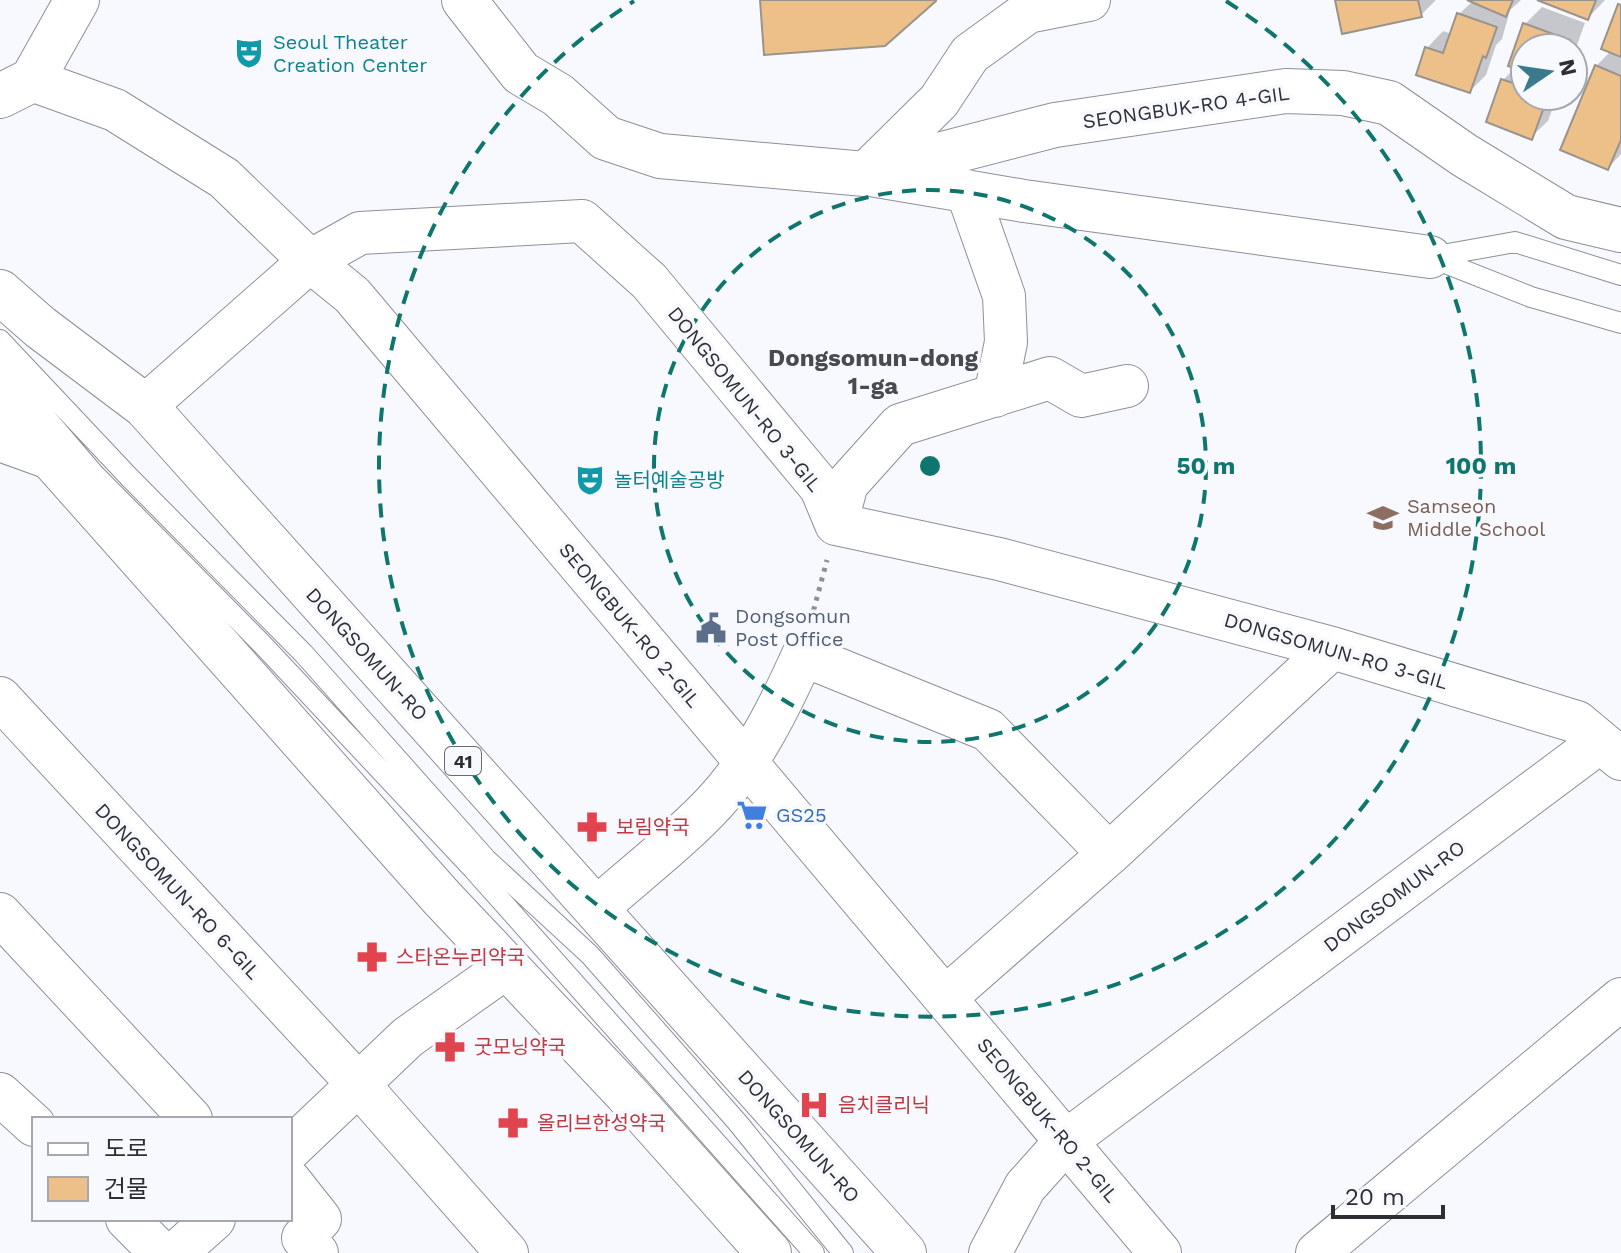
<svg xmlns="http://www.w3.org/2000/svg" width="1621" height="1253" viewBox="0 0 1621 1253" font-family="'Work Sans','Noto Sans KR',sans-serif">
	<rect width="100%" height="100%" fill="#f7f9ff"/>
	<path fill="#0003" d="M1337 0H1436L1421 15Z
		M1469 0H1521L1510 10 1502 39 1496 45 1486 75 1470 91 1427 48 1443 31 1452 34 1459 14 1472 2Z
		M1543 0H1605L1588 18Z
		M1621 4V154L1608 168 1596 66 1611 51Z
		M1542 7 1585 23 1573 56V48H1525V96H1557L1548 121 1531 137 1503 80 1516 67 1510 65 1525 24Z"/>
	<path fill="#edc089" stroke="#9a938c" stroke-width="2" d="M760 0H936V1L885 46 764 55Z
		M1335 0H1418L1422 17 1342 34Z
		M1467 0H1513L1506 17Z
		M1537 0H1596L1588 20Z
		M1618 4 1621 5V57L1601 49Z
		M1457 13 1497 27 1486 58 1483 56 1470 93 1416 75 1425 47 1443 53Z
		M1523 23 1570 40 1567 48H1525V73L1508 66Z
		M1595 65 1621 76V140L1608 170 1560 150Z
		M1501 79 1525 87V96H1548L1532 140 1486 122Z"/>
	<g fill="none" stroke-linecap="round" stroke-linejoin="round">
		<g stroke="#8e9099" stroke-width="22">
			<path id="service" d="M1430 257 1531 297 1621 323
				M1431 257 1515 242 1621 275
				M0 340 130 478 304 654 486 859 590 955 738 1123 843 1253
				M0 364 93 473 262 644 474 870 814 1253"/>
		</g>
		<g stroke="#8e9099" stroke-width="44">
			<path id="minor" d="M32 80 115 110 224 178 310 261 352 295 1160 1253
				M865 174 1024 201 1430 257
				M865 174 939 101 970 54 1028 12 1089 0
				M967 191 1004 296 1006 342 995 396
				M145 406 310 261 360 233 582 221 649 281 821 488 836 524
				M0 440 50 458
				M836 524 999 559 1332 648 1577 722 1621 759
				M836 524 847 484 900 425 1050 378 1081 396 1127 386
				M0 698 358 1084 507 1253
				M596 909C634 875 681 839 715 802 753 761 780 706 803 655L988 730 1109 854
				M0 914 191 1119
				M945 998 1109 854 1332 648
				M0 1094 34 1125
				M290 1149 408 1037 507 967
				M290 1181 320 1219 303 1238 317 1253
				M127 1219 161 1253
				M176 1253 214 1219
				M990 1253 1025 1187 1066 1141 1600 742
				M1317 1253 1621 999"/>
		</g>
		<g stroke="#8e9099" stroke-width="46">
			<path id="tertiary" d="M464 0 521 73 558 95 606 138 660 156 865 174 1055 125 1286 91 1343 93 1389 103 1464 155 1566 217 1621 230"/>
		</g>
		<g stroke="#8e9099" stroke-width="46">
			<path id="secondary" d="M0 96 32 80 77 0"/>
		</g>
		<g stroke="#8e9099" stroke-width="46">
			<path id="primary" d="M0 292 40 327 145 406 904 1253
				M0 400 442 898 626 1093 769 1253"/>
		</g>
		<path stroke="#8f9095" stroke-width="5" stroke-dasharray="4 6" stroke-linecap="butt" d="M811 620 827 560"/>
		<use href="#service" stroke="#fff" stroke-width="20"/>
		<use href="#minor" stroke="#fff" stroke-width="42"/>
		<use href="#tertiary" stroke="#fff" stroke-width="44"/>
		<use href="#secondary" stroke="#fff" stroke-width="44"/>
		<use href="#primary" stroke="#fff" stroke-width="44"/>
	</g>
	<g fill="none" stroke="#0f766e" stroke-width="4" stroke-dasharray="14 10">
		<circle cx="930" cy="466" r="276"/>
		<path d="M1226 1A551 551 0 1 1 634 1"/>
	</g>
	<defs>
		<g id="theatre-bare" transform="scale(2.4)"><path d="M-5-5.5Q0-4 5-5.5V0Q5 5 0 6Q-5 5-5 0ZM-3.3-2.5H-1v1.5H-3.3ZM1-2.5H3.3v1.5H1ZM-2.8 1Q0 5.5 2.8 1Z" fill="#0f9aa8" stroke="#f7f9ff" stroke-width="2.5" paint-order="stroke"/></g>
		<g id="school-bare" transform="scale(2.4)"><path d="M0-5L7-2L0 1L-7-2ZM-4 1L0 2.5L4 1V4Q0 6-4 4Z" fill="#8d6e63" stroke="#f7f9ff" stroke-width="2.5" paint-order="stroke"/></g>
		<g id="civic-bare" transform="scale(2.4)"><path d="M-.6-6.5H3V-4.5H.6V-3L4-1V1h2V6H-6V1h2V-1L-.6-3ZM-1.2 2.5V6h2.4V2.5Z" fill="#5c6f8a" stroke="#f7f9ff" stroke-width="2.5" paint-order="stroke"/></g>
		<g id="supermarket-bare" transform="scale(2.4)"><path d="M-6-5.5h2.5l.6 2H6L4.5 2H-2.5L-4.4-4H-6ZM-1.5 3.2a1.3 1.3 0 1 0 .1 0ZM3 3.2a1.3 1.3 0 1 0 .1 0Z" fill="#3f7fe0" stroke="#f7f9ff" stroke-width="2.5" paint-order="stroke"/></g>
		<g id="pharmacy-bare" transform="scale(2.4)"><path d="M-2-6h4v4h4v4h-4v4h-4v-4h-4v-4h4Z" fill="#e0444e" stroke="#f7f9ff" stroke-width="2.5" paint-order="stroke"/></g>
		<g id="hospital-bare" transform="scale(2.4)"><path d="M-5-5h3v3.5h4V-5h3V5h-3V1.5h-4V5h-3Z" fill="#e0444e" stroke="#f7f9ff" stroke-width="2.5" paint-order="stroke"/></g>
	</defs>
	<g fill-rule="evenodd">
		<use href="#theatre-bare" x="249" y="53"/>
		<use href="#theatre-bare" x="590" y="480"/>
		<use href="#school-bare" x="1383" y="518"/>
		<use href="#civic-bare" x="711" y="628"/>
		<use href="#supermarket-bare" x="752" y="815"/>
		<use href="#pharmacy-bare" x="592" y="827"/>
		<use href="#pharmacy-bare" x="372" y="957"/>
		<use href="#pharmacy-bare" x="450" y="1047"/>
		<use href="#hospital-bare" x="814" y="1105"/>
		<use href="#pharmacy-bare" x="513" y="1123"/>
	</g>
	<g text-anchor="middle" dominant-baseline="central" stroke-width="7" stroke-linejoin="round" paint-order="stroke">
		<rect fill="#f7f9ff" stroke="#6a6c70" stroke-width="2" x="445" y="747" width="36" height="28" rx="6"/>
		<g font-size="18" font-weight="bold" fill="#2e2f32">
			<text x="463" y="761">41</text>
		</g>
		<g font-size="20" fill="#0d838f" stroke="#f7f9ff" text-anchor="start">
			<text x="273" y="42">Seoul Theater<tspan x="273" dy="23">Creation Center</tspan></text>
			<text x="614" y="480">놀터예술공방</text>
		</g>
		<g font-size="20" fill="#2e2f32" stroke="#f7f9ff">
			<text transform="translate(1186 107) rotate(-8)">SEONGBUK-RO 4-GIL</text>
			<text transform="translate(745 399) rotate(51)">DONGSOMUN-RO 3-GIL</text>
			<text transform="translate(630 625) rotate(50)">SEONGBUK-RO 2-GIL</text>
			<text transform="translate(1336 651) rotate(16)">DONGSOMUN-RO 3-GIL</text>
			<text transform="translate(367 654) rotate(48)">DONGSOMUN-RO</text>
			<text transform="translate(178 891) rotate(47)">DONGSOMUN-RO 6-GIL</text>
			<text transform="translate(1394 896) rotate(-37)">DONGSOMUN-RO</text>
			<text transform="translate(1048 1120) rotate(50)">SEONGBUK-RO 2-GIL</text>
			<text transform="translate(799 1136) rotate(48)">DONGSOMUN-RO</text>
		</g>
		<g font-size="20" fill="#785e54" stroke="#f7f9ff" text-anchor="start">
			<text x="1407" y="506">Samseon<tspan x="1407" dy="23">Middle School</tspan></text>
		</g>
		<g font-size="20" fill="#4e5e75" stroke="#f7f9ff" text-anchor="start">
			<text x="735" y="616">Dongsomun<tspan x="735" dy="23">Post Office</tspan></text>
		</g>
		<g font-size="20" fill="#366cbe" stroke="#f7f9ff" text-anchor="start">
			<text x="776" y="815">GS25</text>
		</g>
		<g font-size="20" fill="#be3a42" stroke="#f7f9ff" text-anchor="start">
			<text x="616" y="827">보림약국</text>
			<text x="396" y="957">스타온누리약국</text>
			<text x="474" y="1047">굿모닝약국</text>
			<text x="838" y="1105">음치클리닉</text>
			<text x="537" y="1123">올리브한성약국</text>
		</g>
		<g font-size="24" font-weight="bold" fill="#484a52" stroke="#f7f9ff">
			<text x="873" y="358">Dongsomun-dong<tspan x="873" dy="28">1-ga</tspan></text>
		</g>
	</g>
	<circle cx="930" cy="466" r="12" fill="#0f766e" stroke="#f7f9ff" stroke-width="4"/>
	<g font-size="24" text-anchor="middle" font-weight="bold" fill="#0f766e" stroke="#f7f9ff" stroke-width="7" stroke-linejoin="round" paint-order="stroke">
		<text x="1206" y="474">50 m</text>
		<text x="1481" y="474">100 m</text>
	</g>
	<rect x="32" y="1117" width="260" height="104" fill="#f7f9ff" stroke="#a7a8ad" stroke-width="2"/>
	<rect x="48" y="1143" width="40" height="12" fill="#ffffff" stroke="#a7a8ad" stroke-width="2"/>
	<text x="104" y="1157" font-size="24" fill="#2e2f32">도로</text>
	<rect x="48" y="1177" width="40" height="24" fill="#edc089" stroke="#a7a8ad" stroke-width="2"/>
	<text x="104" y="1197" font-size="24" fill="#2e2f32">건물</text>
	<g transform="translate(1549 72) rotate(77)"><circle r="38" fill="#f7f9ff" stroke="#a7a8ad" stroke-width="2"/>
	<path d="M0-6L14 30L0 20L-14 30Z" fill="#397a8d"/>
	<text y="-12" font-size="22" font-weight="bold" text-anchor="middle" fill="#2e2f32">N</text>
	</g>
	<path d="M1333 1205v12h110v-12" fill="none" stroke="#2e2f32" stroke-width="4"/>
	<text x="1345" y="1205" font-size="24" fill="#2e2f32" stroke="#f7f9ff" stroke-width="6" paint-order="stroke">20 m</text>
</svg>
